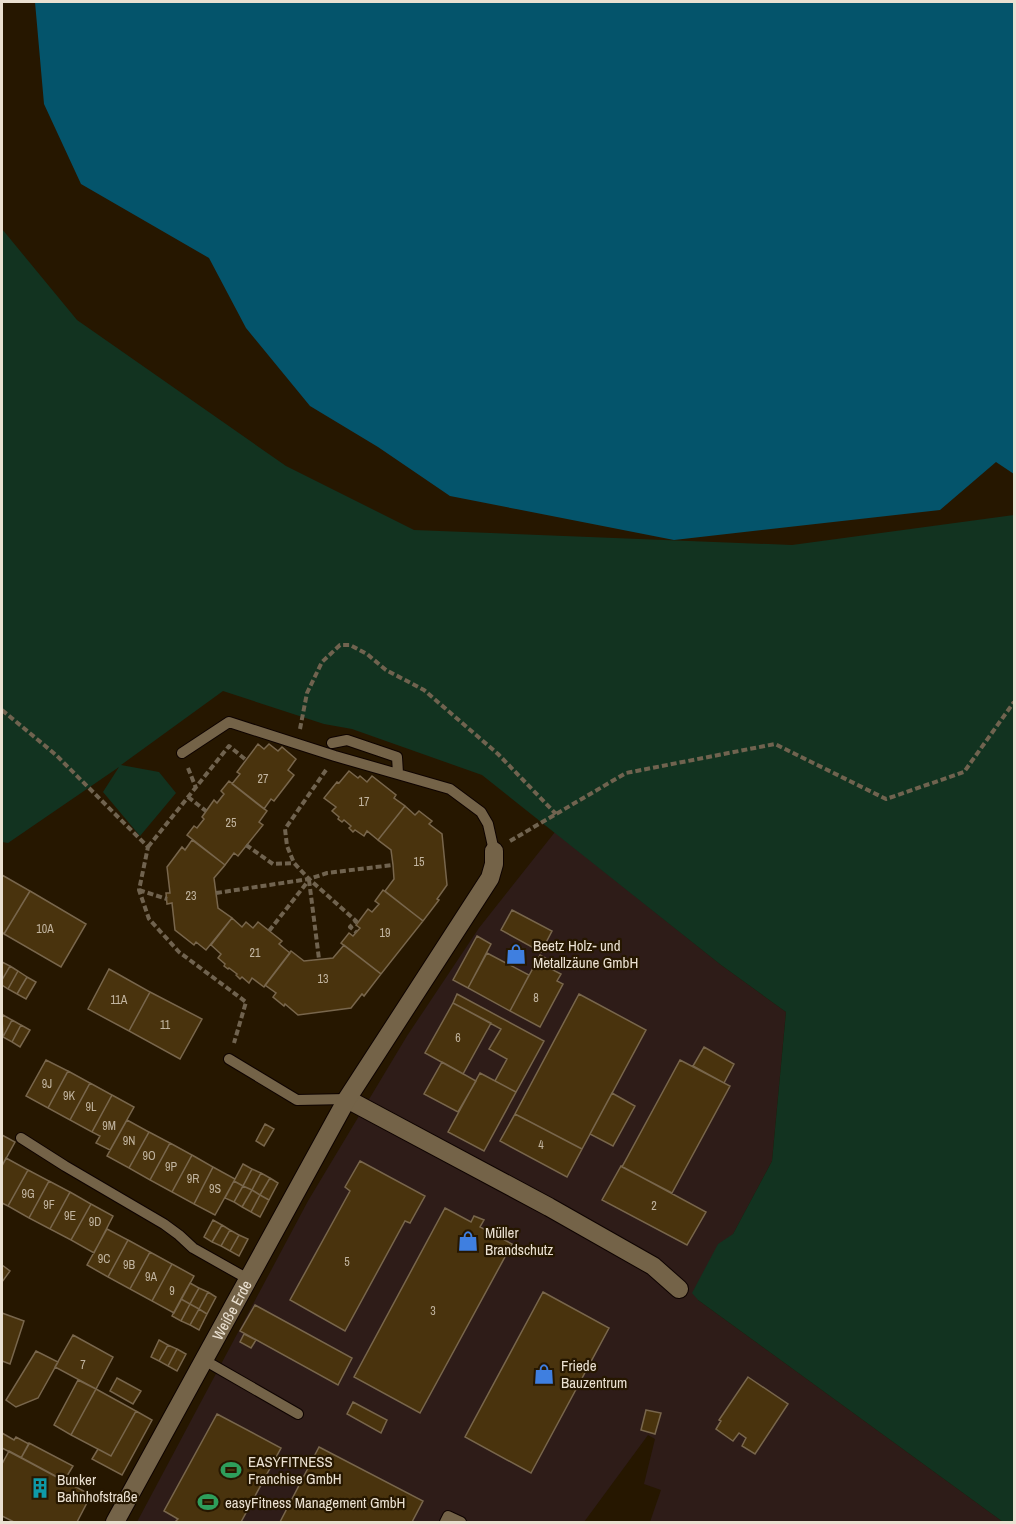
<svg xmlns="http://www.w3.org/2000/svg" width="1016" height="1524" viewBox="0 0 1016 1524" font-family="'Archivo Narrow',sans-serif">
	<rect width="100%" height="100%" fill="#261700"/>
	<path fill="#2e1c18" d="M555 832 721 965 786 1012 772 1161 698 1300 1003 1522H650L661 1490 644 1484 655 1439 648 1435 584 1522H137L308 1201 407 1036 479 928Z"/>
	<path fill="#123320" d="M2 229 77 320 286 466 414 530 792 545 1014 515V1522H1003L698 1300 692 1293 718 1244 733 1234 772 1161 786 1012 721 965 482 775 352 729 324 724 223 691 121 765 159 772 176 793 140 836 103 792 119 767 8 843 2 842Z"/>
	<path fill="#04546b" d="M35 2H1014V474L996 462 940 510 674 540 450 496 378 447 310 406 246 328 209 258 81 184 44 104Z"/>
	<path fill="#49330d" stroke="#78664c" stroke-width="1.5" d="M258 744 264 749 269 744 278 751 282 747 296 759 288 770 294 775 274 801 271 799 264 809 232 784 240 774 237 772Z
		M349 771 358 778 360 776 367 782 372 776 396 795 394 798 405 806 378 840 367 831 364 836 355 830 353 832 349 828 351 826 344 820 342 822 338 819 339 817 332 811 336 807 324 798 337 782 339 783Z
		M229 781 267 811 259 822 263 825 238 856 234 853 225 865 187 835 194 826 197 828 204 819 202 817 214 800 217 803 224 794 221 791Z
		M405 806 415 815 419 811 432 821 429 824 442 834 447 885 437 899 439 900 423 921 385 891 394 879 393 865 391 850 378 840Z
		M192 840 225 865 214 878 218 908 232 918 206 950 196 942 194 945 175 930 172 903 167 904 166 893H170L167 867 182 847 185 850Z
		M2 875 30 891 4 934 2 932Z
		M383 890 423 921 381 974 341 943 349 933 353 936 360 928 356 925 368 909 372 912 379 904 375 901Z
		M30 891 86 924 61 967 4 934Z
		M512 910 552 931 541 952 501 930Z
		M232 918 242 927 246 922 253 928 258 922 282 941 279 944 290 953 264 987 252 978 249 983 242 977 240 979 236 975 237 974 229 968 228 969 224 966 225 964 218 958 221 954 211 945Z
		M477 936 491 944 468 988 453 980Z
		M344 945 381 974 364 996 362 994 351 1008 298 1015 285 1004 284 1006 273 997 276 993 265 985 291 951 304 961 333 958Z
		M487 953 529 975 510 1011 468 988Z
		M540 955 552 962 549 968 561 974 557 981 563 984 540 1027 510 1011Z
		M2 962 10 966 2 980Z
		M10 966 18 971 8 989 2 985V980Z
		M109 969 150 992 129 1031 88 1009Z
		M18 971 27 977 17 994 8 989Z
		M27 977 36 982 26 999 17 994Z
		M150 992 202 1019 180 1059 129 1031Z
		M457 994 544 1041 516 1092 495 1081 507 1059 489 1049 501 1029 453 1003Z
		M579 994 646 1030 582 1149 515 1114Z
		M453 1003 491 1023 463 1074 425 1053Z
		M3 1015 12 1020 3 1037 2 1018Z
		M12 1020 21 1025 12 1042 3 1037Z
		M21 1025 30 1030 20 1047 12 1042Z
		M704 1047 734 1064 724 1083 693 1066Z
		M46 1060 68 1071 48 1108 26 1096Z
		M680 1060 730 1086 672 1193 622 1167Z
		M442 1062 476 1081 458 1112 424 1094Z
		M68 1071 90 1083 70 1120 48 1108Z
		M480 1073 516 1092 484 1151 448 1132Z
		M90 1083 112 1095 92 1132 70 1120Z
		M612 1093 635 1106 613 1146 590 1134Z
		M112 1095 134 1107 110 1150 96 1143 100 1136 92 1132Z
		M515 1114 582 1149 567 1177 500 1141Z
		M127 1120 149 1132 129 1168 107 1156Z
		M265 1124 274 1129 264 1146 256 1141Z
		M149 1132 170 1143 150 1180 129 1168Z
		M2 1135 15 1142 2 1166Z
		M170 1143 192 1155 172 1192 150 1180Z
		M192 1155 213 1167 194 1204 172 1192Z
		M6 1158 28 1170 8 1206 2 1203V1166Z
		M360 1161 425 1196 410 1223 405 1221 345 1331 290 1300 350 1191 345 1187Z
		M243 1164 252 1169 243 1186 234 1181Z
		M621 1166 706 1212 687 1245 602 1200Z
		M213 1167 235 1179 215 1215 194 1204Z
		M252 1169 261 1173 252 1190 243 1186Z
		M28 1170 49 1181 29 1218 8 1206Z
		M261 1173 270 1178 260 1195 252 1190Z
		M270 1178 278 1183 269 1200 260 1195Z
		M49 1181 70 1192 50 1229 29 1218Z
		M234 1181 243 1186 234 1202 225 1198Z
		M243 1186 252 1190 242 1207 234 1202Z
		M252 1190 260 1195 251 1212 242 1207Z
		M70 1192 91 1204 71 1240 50 1229Z
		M260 1195 269 1200 260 1217 251 1212Z
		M91 1204 113 1216 94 1253 71 1240Z
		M445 1208 471 1222 474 1216 484 1220 480 1227 512 1244 420 1413 354 1377Z
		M213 1220 222 1225 212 1242 204 1237Z
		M222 1225 230 1230 221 1246 212 1242Z
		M107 1229 128 1240 108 1277 87 1265Z
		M230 1230 239 1235 230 1251 221 1246Z
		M239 1235 248 1239 239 1256 230 1251Z
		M128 1240 150 1252 130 1289 108 1277Z
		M150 1252 172 1264 152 1301 130 1289Z
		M172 1264 194 1276 174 1313 152 1301Z
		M2 1265 10 1271 2 1282Z
		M190 1283 199 1288 190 1304 181 1299Z
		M199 1288 208 1292 199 1309 190 1304Z
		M208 1292 216 1297 207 1314 199 1309Z
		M543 1292 609 1328 531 1473 465 1437Z
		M181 1299 190 1304 181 1321 172 1316Z
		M190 1304 199 1309 190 1325 181 1321Z
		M255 1305 352 1358 338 1385 240 1331Z
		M199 1309 207 1314 199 1330 190 1325Z
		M2 1313 24 1321 10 1364 2 1361Z
		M244 1334 256 1340 251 1348 240 1342Z
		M73 1335 113 1357 96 1389 55 1367Z
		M159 1340 168 1345 159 1361 151 1357Z
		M168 1345 177 1349 168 1366 159 1361Z
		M177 1349 186 1354 177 1371 168 1366Z
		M36 1351 58 1362 38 1398 16 1407 6 1400Z
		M748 1377 788 1404 755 1454 742 1446 746 1438 739 1433 733 1441 716 1429 721 1421 719 1420Z
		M117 1378 141 1391 133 1404 110 1391Z
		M78 1380 96 1389 71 1435 54 1425Z
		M96 1389 136 1411 111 1456 71 1435Z
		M353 1402 387 1420 381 1433 347 1414Z
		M646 1410 661 1413 655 1434 641 1430Z
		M136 1411 152 1420 122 1475 92 1459 98 1449 111 1456Z
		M217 1414 281 1448 241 1522H175L178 1519 164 1511Z
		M2 1433 14 1440 16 1437 29 1444 21 1458 2 1448Z
		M29 1443 73 1466 64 1481 21 1458Z
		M319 1447 423 1501 412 1522H280Z
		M9 1451 91 1495 77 1522H14L2 1516V1464Z"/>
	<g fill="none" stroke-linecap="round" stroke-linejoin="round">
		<g stroke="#0e0300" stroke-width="12">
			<path id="lane" d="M332 743 347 740 397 757 398 773
				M182 753 229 722 335 756 450 789 481 812 488 824 494 851
				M229 1059 297 1100 347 1099
				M21 1138 65 1166 164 1224 179 1235 193 1248 248 1279
				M204 1360 298 1414
				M445 1522 448 1516 461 1522"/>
		</g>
		<g stroke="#0e0300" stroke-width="20">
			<g id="street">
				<path d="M347 1099 549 1207 653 1266 679 1289"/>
				<path id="s1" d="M115 1522 347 1099 490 878 494 864V851"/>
			</g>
		</g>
		<path stroke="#70634f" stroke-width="4" stroke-dasharray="6 3" stroke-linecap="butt" d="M2 710 56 755 148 847 139 890 149 919 179 952 246 1002 234 1043
			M300 729 307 693 322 662 340 645H350L367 654 386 670 424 690 498 754 556 814
			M188 768 196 788
			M326 770 285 829 287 846 294 863 309 879 356 921 350 927 356 932
			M188 797 206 811
			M510 841 626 773 775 744 886 799 964 772 1014 702
			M246 845 273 864 294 863
			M148 847 229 746 246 760
			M309 880 319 959
			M139 890 167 899
			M216 893 309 879 327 873 393 865
			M269 931 309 880"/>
		<use href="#lane" stroke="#746348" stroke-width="10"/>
		<use href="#street" stroke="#746348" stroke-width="18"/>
	</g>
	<defs>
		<g id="shop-bare" transform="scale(1.62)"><path d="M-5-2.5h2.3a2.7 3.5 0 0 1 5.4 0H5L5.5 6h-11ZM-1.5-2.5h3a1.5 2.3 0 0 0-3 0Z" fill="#3f7fe0" stroke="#261700" stroke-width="2.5" paint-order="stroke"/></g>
		<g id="stadium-bare" transform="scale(1.62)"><path d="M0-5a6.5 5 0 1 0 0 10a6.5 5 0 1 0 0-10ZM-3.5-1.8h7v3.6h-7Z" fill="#2e9e5b" stroke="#261700" stroke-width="2.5" paint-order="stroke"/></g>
		<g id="building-bare" transform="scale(1.62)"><path d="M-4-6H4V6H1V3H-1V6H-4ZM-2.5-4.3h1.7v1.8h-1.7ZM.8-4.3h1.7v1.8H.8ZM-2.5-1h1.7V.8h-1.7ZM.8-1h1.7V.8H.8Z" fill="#0f9aa8" stroke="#261700" stroke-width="2.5" paint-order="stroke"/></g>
	</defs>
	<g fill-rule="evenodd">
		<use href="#shop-bare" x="516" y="954"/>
		<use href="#shop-bare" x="468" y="1241"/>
		<use href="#shop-bare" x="544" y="1374"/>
		<use href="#stadium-bare" x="231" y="1470"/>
		<use href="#building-bare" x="40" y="1488"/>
		<use href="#stadium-bare" x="208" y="1502"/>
	</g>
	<g text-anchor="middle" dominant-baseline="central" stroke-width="4.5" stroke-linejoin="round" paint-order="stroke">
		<g font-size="12" fill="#c2b5a0">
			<text x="263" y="779">27</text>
			<text x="364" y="802">17</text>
			<text x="231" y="823">25</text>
			<text x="419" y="862">15</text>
			<text x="191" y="896">23</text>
			<text x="45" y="929">10A</text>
			<text x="385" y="933">19</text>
			<text x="255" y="953">21</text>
			<text x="323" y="979">13</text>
			<text x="536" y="998">8</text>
			<text x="119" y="1000">11A</text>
			<text x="165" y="1025">11</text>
			<text x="458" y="1038">6</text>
			<text x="47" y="1084">9J</text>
			<text x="69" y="1096">9K</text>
			<text x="91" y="1107">9L</text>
			<text x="109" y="1126">9M</text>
			<text x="129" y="1141">9N</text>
			<text x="541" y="1145">4</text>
			<text x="149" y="1156">9O</text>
			<text x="171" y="1167">9P</text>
			<text x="193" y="1179">9R</text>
			<text x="215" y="1189">9S</text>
			<text x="28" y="1194">9G</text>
			<text x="49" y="1205">9F</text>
			<text x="654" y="1206">2</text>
			<text x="70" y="1216">9E</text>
			<text x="95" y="1222">9D</text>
			<text x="104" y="1259">9C</text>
			<text x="347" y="1262">5</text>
			<text x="129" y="1265">9B</text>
			<text x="151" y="1277">9A</text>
			<text x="172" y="1291">9</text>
			<text x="433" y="1311">3</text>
			<text x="83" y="1365">7</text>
		</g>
		<g font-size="15" fill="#eae0d1" stroke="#261700" text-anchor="start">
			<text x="533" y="945">Beetz Holz- und<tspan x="533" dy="17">Metallzäune GmbH</tspan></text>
			<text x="485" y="1232">Müller<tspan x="485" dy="17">Brandschutz</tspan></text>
			<text x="561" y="1365">Friede<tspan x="561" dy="17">Bauzentrum</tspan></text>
			<text x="248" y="1461">EASYFITNESS<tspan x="248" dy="17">Franchise GmbH</tspan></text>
			<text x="57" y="1479">Bunker<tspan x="57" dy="17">Bahnhofstraße</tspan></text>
			<text x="225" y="1502">easyFitness Management GmbH</text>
		</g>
		<g font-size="15" fill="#eae0d1" stroke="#261700">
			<text stroke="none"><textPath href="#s1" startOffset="242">Weiße Erde</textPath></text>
		</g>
	</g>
	<rect width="1016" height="1524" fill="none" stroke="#eae0d1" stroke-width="6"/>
</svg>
